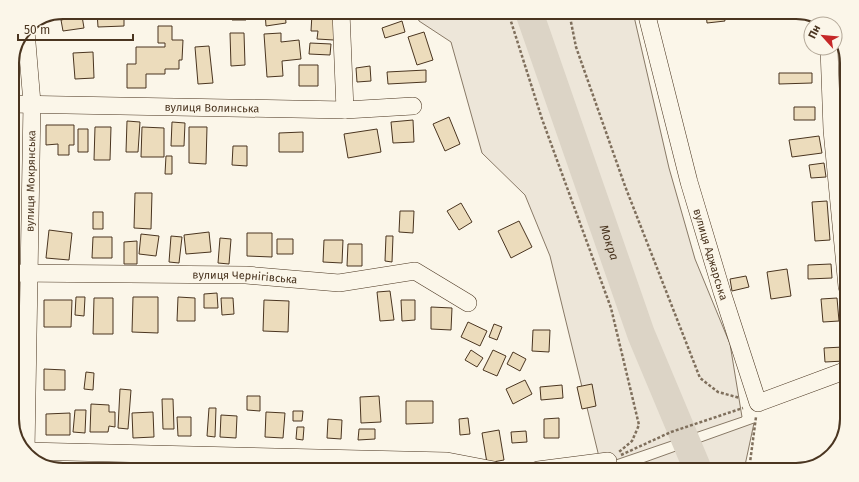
<svg xmlns="http://www.w3.org/2000/svg" width="859" height="482" viewBox="0 0 859 482" font-family="'Fira Sans',sans-serif">
	<rect width="100%" height="100%" fill="#fbf6e9"/>
	<path fill="#ede6d9" stroke="#887966" d="M416 12H633L669 168 695 259 730 344 742 417 601 465 550 256 525 195 482 153 451 42 419 21Z
		M754 423 744 470H623Z"/>
	<g fill="none" stroke-linecap="round" stroke-linejoin="round">
		<path stroke="#dcd4c6" stroke-width="28" id="s1" d="M529 12 641 334 698 470"/>
	</g>
	<path fill="#ecdcbc" stroke="#4a3520" d="M97 12H124V26L98 27Z
		M231 12H246V20H232Z
		M265 12H285L286 23 266 26Z
		M706 12H723L725 21 707 23Z
		M312 14 335 16 334 40 317 39 318 31H311Z
		M82 16 84 28 63 31 61 20Z
		M402 21 405 32 385 38 382 28Z
		M158 26H172V40H183L182 60H179V69H165V74H146V88H127V64H136V47H165V43H158Z
		M424 32 433 60 417 65 408 37Z
		M230 33H244L245 65 231 66Z
		M281 33V42L299 40 301 59 282 61 283 76 267 77 264 34Z
		M310 43 331 44 330 55 309 54Z
		M209 46 213 83 198 84 195 47Z
		M93 52 94 78 75 79 73 53Z
		M299 65H318V86H299Z
		M370 66 371 81 357 82 356 68Z
		M426 70V82L388 84 387 72Z
		M779 73H812V83L779 84Z
		M794 107H815V120H794Z
		M449 117 460 144 445 151 433 124Z
		M12 119H15L14 136H12Z
		M413 120 414 142 393 143 391 122Z
		M127 121 140 122 138 152H126Z
		M172 122 185 123 184 146H171Z
		M46 125H74V145H69V155H58V144L46 145Z
		M95 127H111L110 160H94Z
		M142 127 164 128V157H141Z
		M189 127H207L206 164 189 163Z
		M78 129H88V152H78Z
		M377 129 381 152 348 158 344 134Z
		M303 132V152H279V133Z
		M819 136 822 153 792 157 789 140Z
		M233 146H247V166L232 165Z
		M166 156H172V174H165Z
		M12 162H14L12 182Z
		M824 163 826 177 811 178 809 165Z
		M135 193H152L151 229 134 228Z
		M827 201 830 240 815 241 812 202Z
		M461 203 472 222 459 230 447 211Z
		M400 211H414L413 233 399 232Z
		M93 212H103V229H93Z
		M519 221 532 247 511 258 498 231Z
		M49 230 72 233 69 260 46 258Z
		M209 232 211 252 186 254 184 235Z
		M247 233H272V257L247 256Z
		M141 234 159 236 156 256 139 254Z
		M171 236 182 237 179 263 169 262Z
		M386 236H393L392 262 385 261Z
		M93 237H112V258H92Z
		M220 238 231 239 229 264 218 263Z
		M277 239H293V254H277Z
		M324 240H343L342 263 323 262Z
		M137 241V264H124V242Z
		M348 244H362V266H347Z
		M831 264 832 278 808 279V265Z
		M787 269 791 296 771 299 767 272Z
		M746 276 749 287 732 291 730 279Z
		M12 286H20V303H12Z
		M390 291 394 320 380 321 377 292Z
		M217 293 218 308H204V294Z
		M76 297H85L84 316 75 315Z
		M133 297H158V333L132 332Z
		M178 297 195 298V321H177Z
		M94 298H113V334H93Z
		M221 298H233L234 314 222 315Z
		M837 298 839 321 823 322 821 299Z
		M44 300H72L71 327H44Z
		M264 300 289 301 288 332 263 331Z
		M401 300H415V320L402 321Z
		M431 307 452 308 451 330 431 329Z
		M468 322 487 331 480 346 461 337Z
		M494 324 502 327 497 340 489 337Z
		M533 330H550L549 352 532 351Z
		M843 347 844 361 825 362 824 348Z
		M471 350 483 358 477 367 465 360Z
		M493 350 506 356 497 376 483 370Z
		M513 352 526 359 520 371 507 364Z
		M44 369 65 370V390H44Z
		M86 372 94 373 93 390 84 389Z
		M525 380 532 394 513 404 506 389Z
		M592 384 596 406 582 409 577 387Z
		M562 385 563 398 541 400 540 387Z
		M120 389 131 390 128 429 118 428Z
		M247 396H260V411L247 410Z
		M379 396 381 422 361 423 360 397Z
		M162 399H173L174 429H163Z
		M406 401H433V423L406 424Z
		M91 404 109 405V412H115V427L109 426 108 432H90Z
		M209 408H216L215 437 207 436Z
		M75 410H86L85 433 73 432Z
		M293 411H303L302 421H293Z
		M153 412 154 437 133 438 132 413Z
		M266 412 285 413 283 438 265 437Z
		M70 413V435H46V414Z
		M221 415 237 416 236 438 220 437Z
		M177 417H191V436H178Z
		M468 418 470 434 460 435 459 419Z
		M559 418V438H544V419Z
		M840 418 847 419 841 441H838Z
		M328 419 342 420 341 439 327 438Z
		M297 427H304L303 440 296 439Z
		M359 429H375V439L358 440Z
		M499 430 504 460 487 463 482 433Z
		M526 431 527 442 512 443 511 432Z"/>
	<g fill="none" stroke-linecap="round" stroke-linejoin="round">
		<g stroke="#4a3520" stroke-width="18">
			<g id="minor">
				<path d="M341 12 345 110"/>
				<path id="s2" d="M646 12 689 182 722 292 758 403 847 370"/>
				<path d="M26 31 32 103 26 451"/>
				<path d="M829 48 832 130 847 287"/>
				<path id="s3" d="M12 104 345 110 413 106"/>
				<path id="s4" d="M12 273 246 275 339 283 415 271 468 303"/>
				<path d="M26 451 447 461 494 470"/>
				<path d="M538 470 608 461 607 470"/>
			</g>
		</g>
		<path stroke="#7f6f5c" stroke-width="2.5" stroke-dasharray="3 2" stroke-linecap="butt" d="M508 12 542 119 611 308 639 425 632 441 619 452
			M569 12 576 47 625 186 700 378 718 392 740 398
			M621 455 671 432 743 408
			M749 470 756 417"/>
		<use href="#minor" stroke="#fbf6e9" stroke-width="17"/>
	</g>
	<g text-anchor="middle" dominant-baseline="central" stroke-width="3" stroke-linejoin="round" paint-order="stroke">
		<g font-size="11" fill="#4a3520" stroke="#fbf6e9">
			<text stroke="none"><textPath href="#s3" startOffset="200">вулиця Волинська</textPath></text>
			<text transform="translate(31 181) rotate(-89)">вулиця Мокрянська</text>
			<text stroke="none"><textPath href="#s2" startOffset="251">вулиця Аджарська</textPath></text>
			<text stroke="none"><textPath href="#s4" startOffset="233">вулиця Чернігівська</textPath></text>
		</g>
		<g font-size="12" font-style="italic" fill="#4a3520" stroke="#fbf6e9">
			<text stroke="none"><textPath href="#s1" startOffset="244">Мокра</textPath></text>
		</g>
	</g>
	<path d="M0 0H859V482H0ZM63 19H796A44 44 0 0 1 840 63V419A44 44 0 0 1 796 463H63A44 44 0 0 1 19 419V63A44 44 0 0 1 63 19Z" fill="#fbf6e9" fill-rule="evenodd"/>
	<path fill="none" stroke="#4a3520" stroke-width="2" d="M63 19H796A44 44 0 0 1 840 63V419A44 44 0 0 1 796 463H63A44 44 0 0 1 19 419V63A44 44 0 0 1 63 19Z"/>
	<g transform="translate(823 36) rotate(297)"><circle r="19" fill="#fbf6e9" stroke="#b4a999"/>
	<path d="M0-3L7 15L0 10L-7 15Z" fill="#c62828"/>
	<text y="-6" font-size="11" font-weight="bold" text-anchor="middle" fill="#4a3520">Пн</text>
	</g>
	<path d="M18 34v6h115v-6" fill="none" stroke="#4a3520" stroke-width="2"/>
	<text x="24" y="34" font-size="12" fill="#4a3520" stroke="#fbf6e9" stroke-width="3" paint-order="stroke">50 m</text>
</svg>
